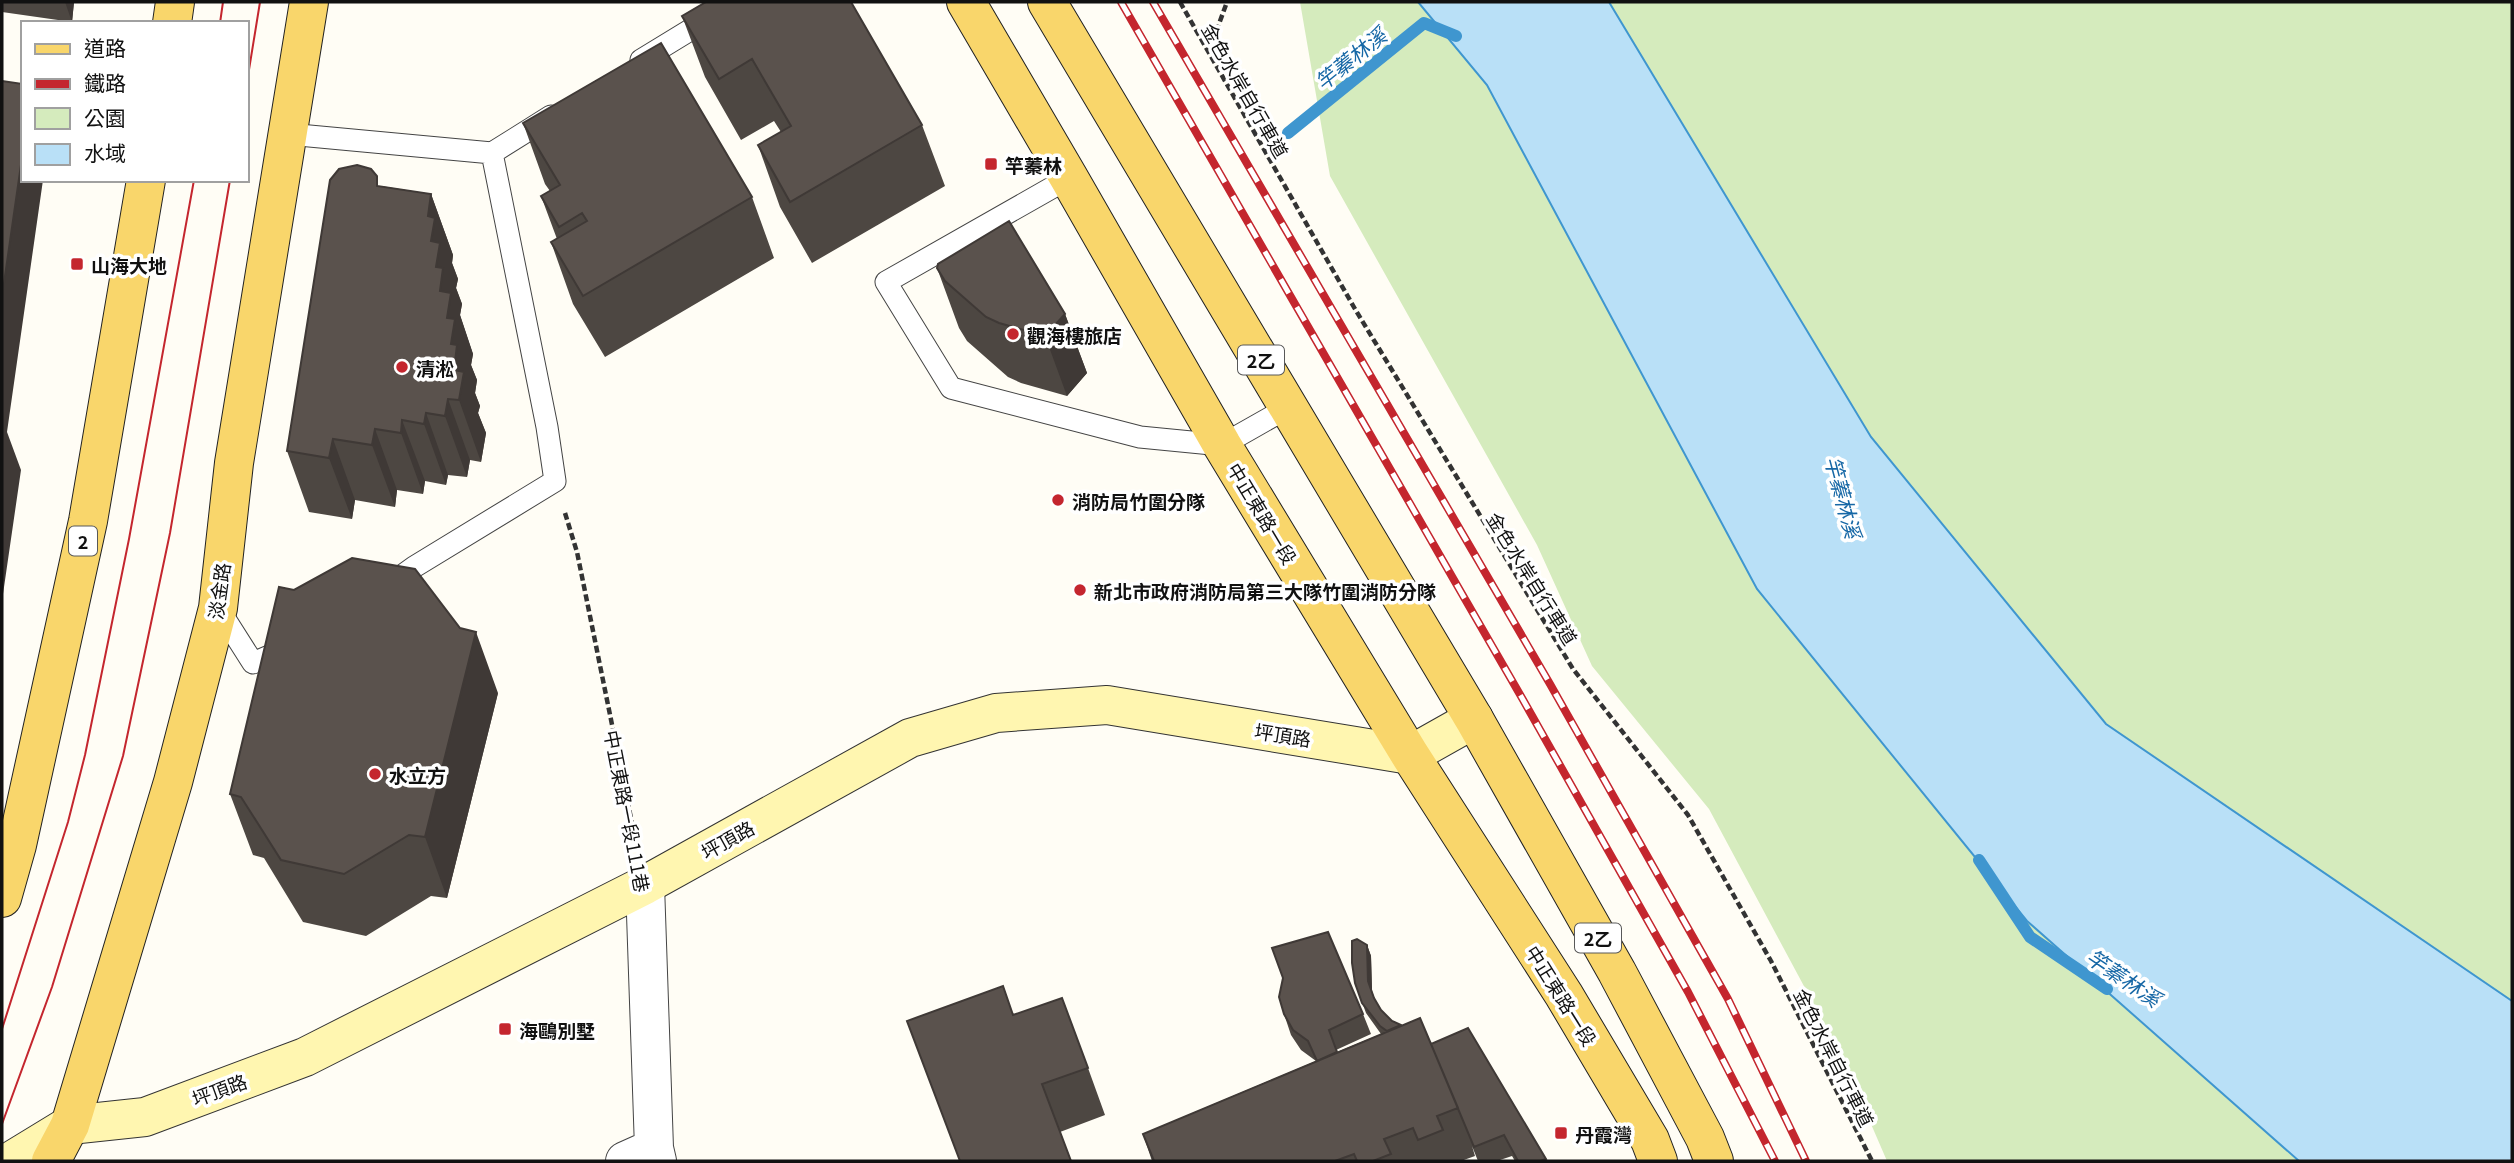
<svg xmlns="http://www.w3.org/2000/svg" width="2514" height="1163" viewBox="0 0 2514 1163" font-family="Georgia,'Noto Sans TC',serif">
	<rect width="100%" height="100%" fill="#fffdf5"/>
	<path fill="#d5ebbd" d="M1300 2H1435L2027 921 2299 1161H1887L1842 1057 1709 809 1592 666 1537 545 1330 176Z
		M1609 2H2512V1001L2106 724 1871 437Z"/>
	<path fill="#b9e0f7" stroke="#3f96cf" stroke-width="2" d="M1418 2H1609L1871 437 2106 724 2512 1001V1161H2299L2027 921 1757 589 1487 85Z"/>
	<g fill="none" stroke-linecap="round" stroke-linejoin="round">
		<path stroke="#3f96cf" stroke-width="12" d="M1288 133 1424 23 1456 36
			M1979 860 2030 937 2107 989"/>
		<g stroke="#444" stroke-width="23">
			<path id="lane" d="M641 60 736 2
				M288 134 492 153 551 116
				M1069 178 886 282 951 388 1140 437 1222 445 1289 407
				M389 585 414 567 555 481 547 427 492 153
				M218 608 253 663 288 648"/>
		</g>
		<g stroke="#444" stroke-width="40">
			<path id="street" d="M645 885 654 1148 657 1161
				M625 1161 654 1148"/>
		</g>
		<g stroke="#333" stroke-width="40">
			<path id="secondary" d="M11 1161 70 1125 145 1117 305 1057 645 885 910 738 996 713 1107 705 1410 755 1474 719"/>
		</g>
		<g stroke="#222" stroke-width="40">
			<path id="primary" d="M966 2 1069 178 1222 445 1410 755 1564 995 1650 1140 1658 1161
				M1047 2 1474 719 1617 972 1705 1138 1714 1161
				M172 23 175 2
				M2 898 17 845 88 521 146 180
				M51 1161 70 1125 173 782 218 608 234 463 309 2"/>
		</g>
		<path stroke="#333" stroke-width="4.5" stroke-dasharray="7 3.5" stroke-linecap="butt" d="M1180 2 1355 309 1573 669 1688 815 1771 961 1872 1161
			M1209 51 1227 2
			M565 513 577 552 636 843"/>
		<use href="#lane" stroke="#fff" stroke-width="21"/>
		<use href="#street" stroke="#fff" stroke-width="38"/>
		<use href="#secondary" stroke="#fff6b0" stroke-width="38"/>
		<use href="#primary" stroke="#f9d66b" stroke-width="38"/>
		<path stroke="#c4262e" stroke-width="2" d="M220 23 223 2
			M247 82 260 2
			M2 1029 68 822 85 755 129 539 194 180
			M2 1124 52 987 123 756 170 533 230 180"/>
		<g stroke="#c4262e" stroke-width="8">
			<path id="rail" d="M1121 2 1522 698 1688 992 1775 1161
				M1153 2 1550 684 1728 999 1806 1161"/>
		</g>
		<use href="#rail" stroke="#fff" stroke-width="5" stroke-dasharray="16" stroke-linecap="butt"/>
	</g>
	<path fill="#4d4742" d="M2 2H74L72 22 2 12Z
		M682 16 922 125 945 186 812 263 780 207 758 145 781 132 774 121 741 140 705 77Z
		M523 123 752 197 774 258 605 357 573 304 551 242 557 239 541 196 550 191 545 184Z
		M381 186 431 194 453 255 452 263 458 279 456 288 462 304 460 315 473 354 471 365 477 380 475 393 480 406 478 413 486 433 481 462 470 460 467 477 448 475 446 485 425 481 423 494 397 490 395 507 355 500 352 519 309 512 287 451Z
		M937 268 1065 314 1087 373 1067 396 1021 383 1008 377 967 341 959 328Z
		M498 693 447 898 431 896 366 936 303 922 264 858 253 855 230 794Z
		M1367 945 1371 956 1372 991 1375 1000 1381 1010 1392 1021 1431 1044 1546 1159 1547 1161H1515L1512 1156 1497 1161H1478L1472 1146 1475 1156 1461 1161H1152L1143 1134 1316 1061 1301 1050 1291 1035 1284 1014 1283 978 1363 1014 1371 1034 1336 1050 1337 1052 1381 1034 1366 1013 1355 983Z
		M1013 1015 1088 1068 1105 1115 1060 1132 959 1161Z"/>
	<path fill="#3f3936" d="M65 2H74L72 22Z
		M23 151V180H43L7 432 21 470 3 594 2 591V297Z
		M431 194 453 255 452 263 458 279 456 288 462 304 460 315 473 354 471 365 477 380 475 393 480 406 478 413 486 433 481 462 459 400 454 370 447 318 440 291 428 216Z
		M1065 314 1087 373 1067 396 1045 336Z
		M448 399 470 460 467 477 445 416Z
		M426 413 448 475 446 485 424 424Z
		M402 420 425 481 423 494 401 433Z
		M375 429 397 490 395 507 372 445Z
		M333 439 355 500 352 519 329 458Z
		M476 632 498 693 447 898 425 837Z
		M1367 945 1371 956 1372 991 1368 981Z"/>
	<path fill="#5a524d" stroke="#3f3936" stroke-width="2" d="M706 2H851L922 125 790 202 758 145 791 126 752 59 719 79 682 16Z
		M661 43 752 197 583 296 551 242 587 221 582 213 559 227 541 196 560 185 523 123Z
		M2 81 23 84V151L2 297Z
		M357 165 371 169 377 176V186L431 194 428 216 435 218 431 241 440 243 436 267 443 268 440 291 451 293 447 318 455 319 451 344 457 345 454 370 464 372 459 400 448 399 445 416 426 413 424 424 402 420 401 433 375 429 372 445 333 439 329 458 287 451 330 180 339 169Z
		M1009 221 1065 314 1045 336 999 323 986 317 945 281 937 268 938 264Z
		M352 558 415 569 460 628 476 632 425 837 409 835 344 874 281 860 241 797 230 794 279 587 294 590Z
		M1328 932 1363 1014 1329 1030 1337 1052 1317 1061 1308 1041 1293 1030 1284 1014 1279 997 1283 978 1272 948Z
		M1357 939 1367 945 1368 981 1374 998 1381 1010 1392 1021 1401 1025 1387 1031 1380 1026 1362 1003 1355 983 1352 963V941Z
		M1003 986 1013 1015 1062 998 1088 1068 1042 1084 1071 1161H960L907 1021Z
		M1420 1018 1458 1108 1437 1116 1443 1130 1418 1140 1413 1128 1384 1139 1391 1154 1373 1161H1357L1354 1154 1335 1161H1154L1143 1134Z
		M1468 1028 1546 1159 1540 1161H1518L1504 1135 1474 1147 1431 1044Z"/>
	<g fill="#c4262e" stroke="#fff" stroke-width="2.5">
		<rect x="984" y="157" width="14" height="14" rx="3.5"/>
		<rect x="70" y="257" width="14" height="14" rx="3.5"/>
		<circle cx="1013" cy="334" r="7"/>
		<circle cx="402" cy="367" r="7"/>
		<circle cx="1058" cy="500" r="7"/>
		<circle cx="1080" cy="590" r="7"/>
		<circle cx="375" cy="774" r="7"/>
		<rect x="498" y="1022" width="14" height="14" rx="3.5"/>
		<rect x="1554" y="1126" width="14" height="14" rx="3.5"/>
	</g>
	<g text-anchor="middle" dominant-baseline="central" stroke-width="7" stroke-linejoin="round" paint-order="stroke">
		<g fill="#fff" stroke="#585858" stroke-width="2">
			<rect x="1238" y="345.5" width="46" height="29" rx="5"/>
			<rect x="69" y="526.5" width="28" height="29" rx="5"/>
			<rect x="1575" y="923.5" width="46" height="29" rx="5"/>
		</g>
		<g font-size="18" font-weight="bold" fill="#111">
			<text x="1261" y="360">2乙</text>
			<text x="83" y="541">2</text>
			<text x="1598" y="938">2乙</text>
		</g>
		<g font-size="19" fill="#111" stroke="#fff">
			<text transform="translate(1246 90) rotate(60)">金色水岸自行車道</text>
			<text transform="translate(1263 513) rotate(59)">中正東路一段</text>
			<text transform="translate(1533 578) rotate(58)">金色水岸自行車道</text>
			<text transform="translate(218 591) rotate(-82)">淡金路</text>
			<text transform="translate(1283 734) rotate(9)">坪頂路</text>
			<text transform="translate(628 811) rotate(79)">中正東路一段111巷</text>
			<text transform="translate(727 839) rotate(-29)">坪頂路</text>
			<text transform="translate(1562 995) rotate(58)">中正東路一段</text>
			<text transform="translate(1835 1057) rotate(63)">金色水岸自行車道</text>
			<text transform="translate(219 1089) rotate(-20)">坪頂路</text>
		</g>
		<g font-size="19" font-weight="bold" fill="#111" stroke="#fff" text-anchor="start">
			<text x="1005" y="164">竿蓁林</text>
			<text x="91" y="264">山海大地</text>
			<text x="1027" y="334">觀海樓旅店</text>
			<text x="416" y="367">清淞</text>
			<text x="1072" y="500">消防局竹圍分隊</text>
			<text x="1094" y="590">新北市政府消防局第三大隊竹圍消防分隊</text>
			<text x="389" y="774">水立方</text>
			<text x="519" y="1029">海鷗別墅</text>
			<text x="1575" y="1133">丹霞灣</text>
		</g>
		<g font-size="21" font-style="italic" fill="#1768a6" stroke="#fff">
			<text transform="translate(1350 58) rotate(-39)">竿蓁林溪</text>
			<text transform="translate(1844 497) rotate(75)">竿蓁林溪</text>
			<text transform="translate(2124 977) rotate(34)">竿蓁林溪</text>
		</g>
	</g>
	<rect width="2514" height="1163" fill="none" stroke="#111111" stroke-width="7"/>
	<rect x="21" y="21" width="228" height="161" fill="#ffffff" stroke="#a0a0a0" stroke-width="2"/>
	<rect x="35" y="44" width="35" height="10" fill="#f9d66b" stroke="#a0a0a0" stroke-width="2"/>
	<text x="84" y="56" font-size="21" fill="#111111">道路</text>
	<rect x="35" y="79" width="35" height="10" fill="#c4262e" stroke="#a0a0a0" stroke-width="2"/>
	<text x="84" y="91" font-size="21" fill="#111111">鐵路</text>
	<rect x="35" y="108" width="35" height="21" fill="#d5ebbd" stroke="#a0a0a0" stroke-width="2"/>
	<text x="84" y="126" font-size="21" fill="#111111">公園</text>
	<rect x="35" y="144" width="35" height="21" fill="#b9e0f7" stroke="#a0a0a0" stroke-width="2"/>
	<text x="84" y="161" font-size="21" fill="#111111">水域</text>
</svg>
